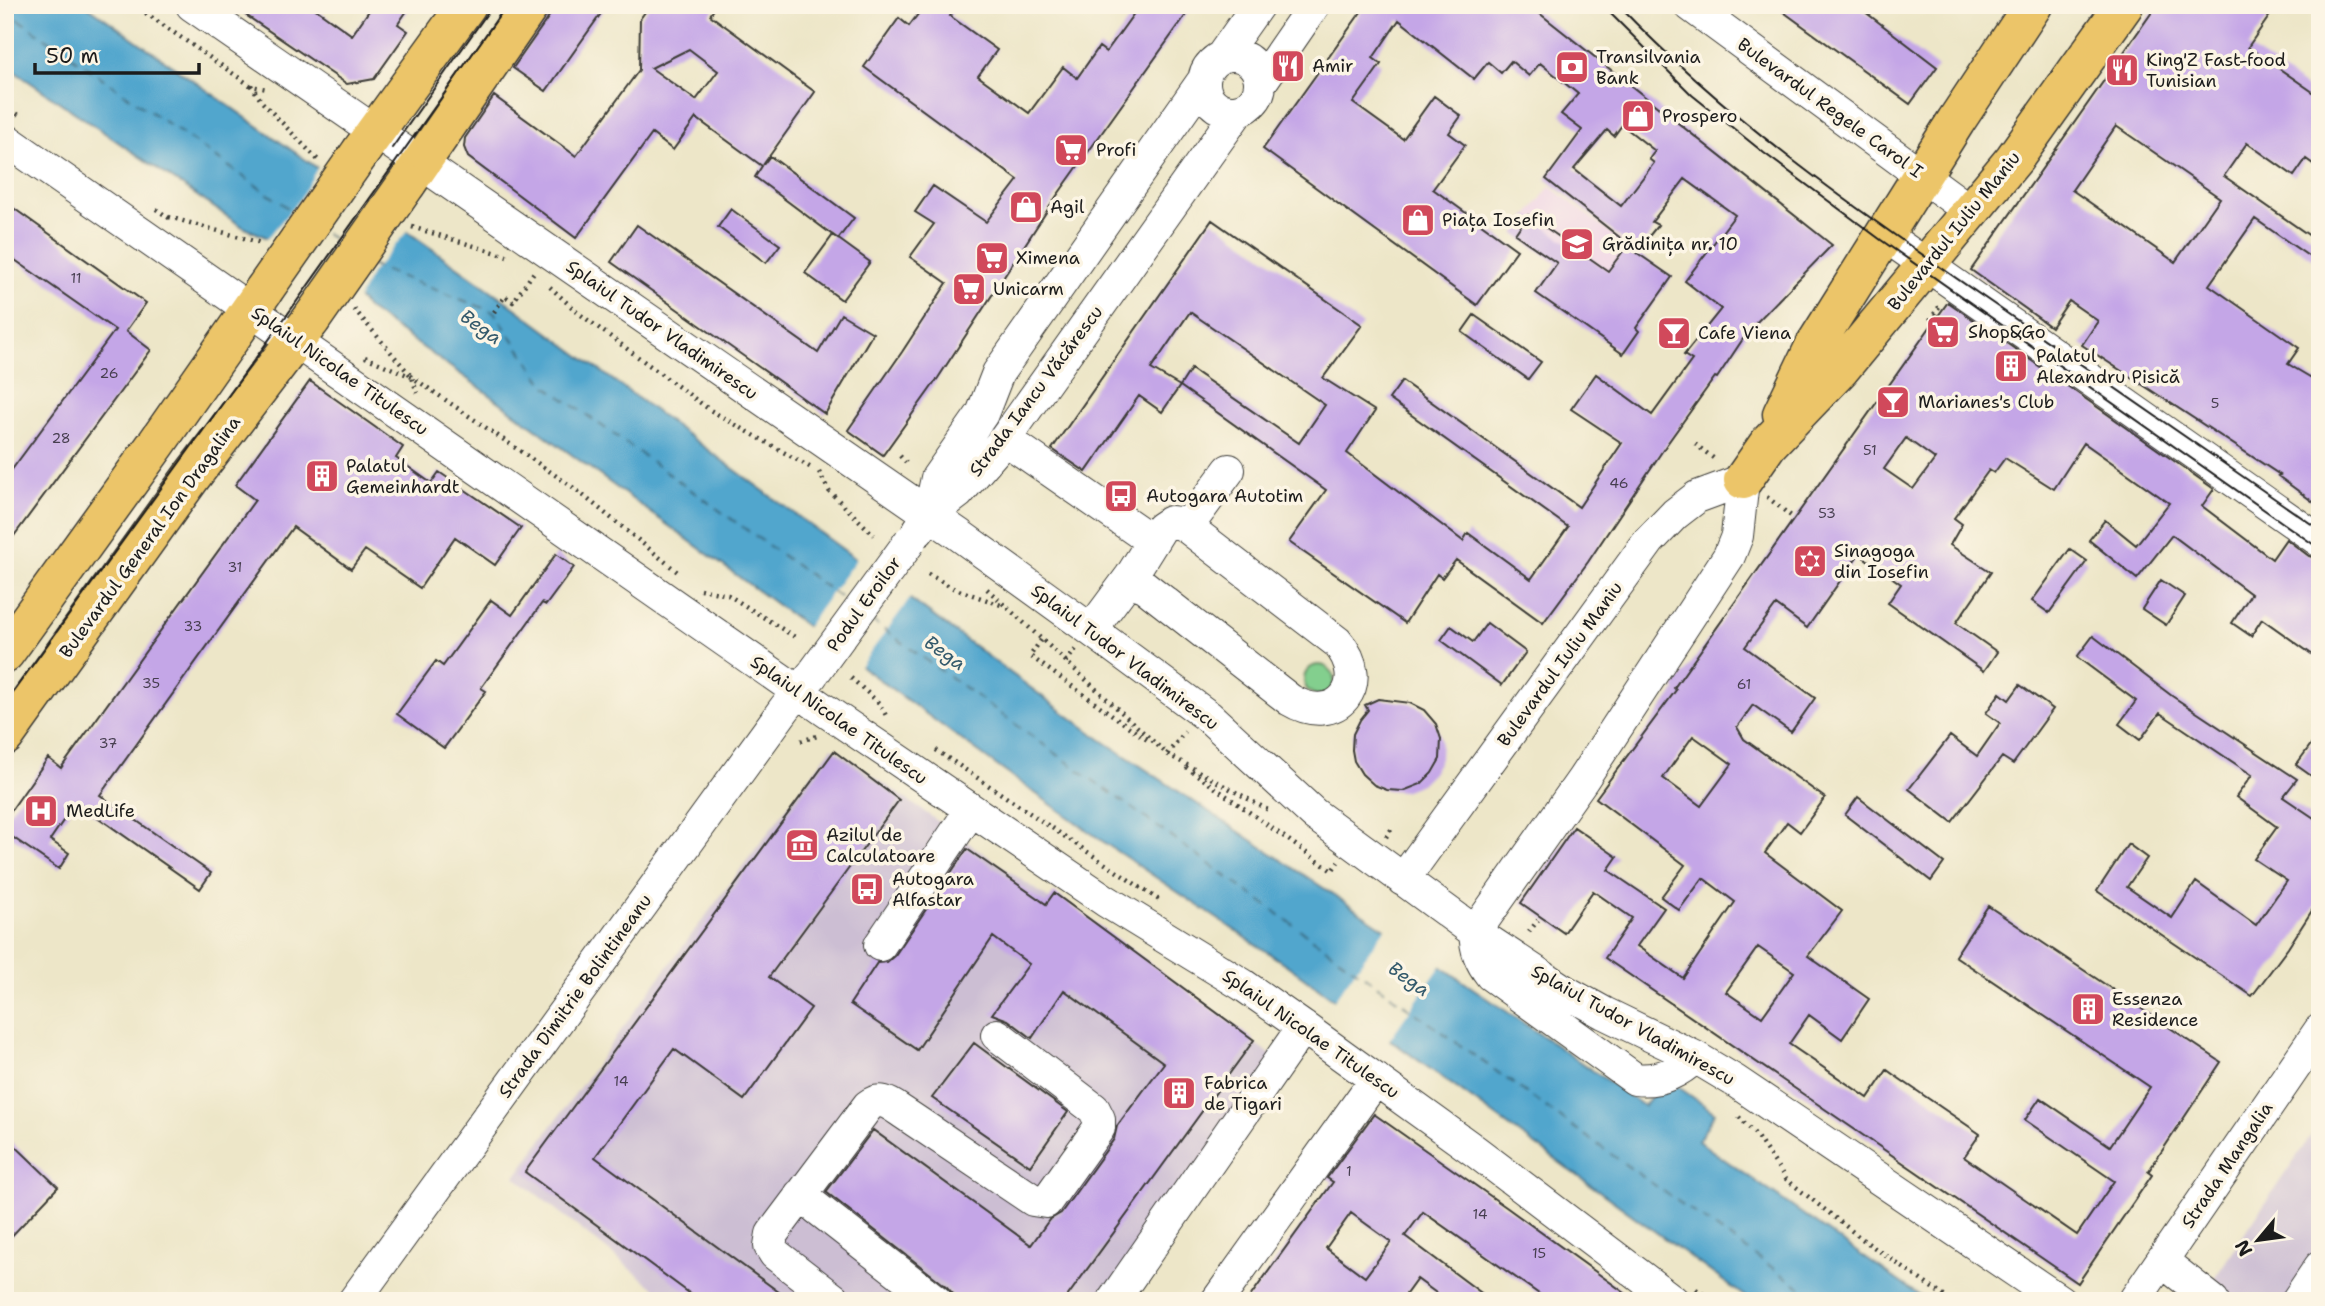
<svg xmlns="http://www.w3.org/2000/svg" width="2325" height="1306" viewBox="0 0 2325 1306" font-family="'Shantell Sans',sans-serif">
	<rect width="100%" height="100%" fill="#fcf5e5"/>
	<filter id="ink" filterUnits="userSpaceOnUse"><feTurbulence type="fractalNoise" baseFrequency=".0143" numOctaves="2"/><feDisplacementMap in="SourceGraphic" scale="14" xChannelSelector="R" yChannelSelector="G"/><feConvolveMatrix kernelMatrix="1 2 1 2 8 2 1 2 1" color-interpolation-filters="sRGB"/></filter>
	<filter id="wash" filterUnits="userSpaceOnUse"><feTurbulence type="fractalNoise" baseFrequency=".00686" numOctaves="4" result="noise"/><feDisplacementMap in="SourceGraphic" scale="28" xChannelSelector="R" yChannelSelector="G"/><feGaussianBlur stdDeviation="1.57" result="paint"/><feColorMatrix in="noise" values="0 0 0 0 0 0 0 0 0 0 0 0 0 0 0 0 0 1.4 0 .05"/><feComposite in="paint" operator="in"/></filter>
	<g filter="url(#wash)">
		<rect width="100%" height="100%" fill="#ede6c8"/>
		<path fill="#eed0e7" d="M1550 186 1638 254 1660 294 1652 306 1641 299 1626 312 1515 234Z"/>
		<path fill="#ccbed3" d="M832 747 1277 1059 1113 1301H671L515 1177 640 1004Z
			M2320 1122V1301H2199Z"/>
		<path fill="#83cf8e" stroke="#507655" stroke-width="2" d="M1304 680a15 15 0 1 1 30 0a15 15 0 1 1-30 0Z"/>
		<path fill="#51a6cd" stroke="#366174" stroke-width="2" d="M5 5H86L503 299 1100 739 1445 969 1644 1106 1654 1093 1677 1086 1715 1113 1698 1141 1927 1301H1751L1288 966 1112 848 1000 768 479 387 368 309 344 283 286 246 243 227 5 65Z"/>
		<path fill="#ede6c8" d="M319 165 409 229 372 273 356 302 342 286 284 249 265 241 300 199Z
			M858 557 912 596 859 668 805 629Z
			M1387 926 1443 963 1387 1043 1332 1003Z"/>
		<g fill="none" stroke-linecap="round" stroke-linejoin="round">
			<path stroke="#345a6c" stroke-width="2" stroke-dasharray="9 7" stroke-linecap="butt" d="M5 10 294 212
				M325 233 340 244
				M370 265 494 312 545 385 847 602
				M871 620 1633 1170 1820 1301"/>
		</g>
		<g id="blocks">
			<path fill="#c4a6e7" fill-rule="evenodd" d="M231 5H310L352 35 373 5H411L398 24 408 31 374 79 347 84Z
				M557 5H607L546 91 513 68Z
				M650 5H717L710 15 815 92 763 165 770 156 854 218 838 239 755 177 762 166 696 118 673 150 652 134 576 238 468 157 464 147 465 138 494 96 576 156 639 70 640 19ZM689 49 718 71 696 100 651 68Z
				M925 5H958L950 16 997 50 978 76 1029 113 1063 67 1077 78 1099 47 1106 52 1140 5H1193L1056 197 938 378 883 455 848 430 902 352 947 283 910 257 934 224 915 212 933 186 986 222 1018 180 864 67 899 18 909 26Z
				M1366 5H1529L1832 245 1749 330 1717 378 1715 377 1667 444 1588 562 1543 623 1456 560 1442 578 1437 574 1405 623 1289 542 1326 490 1180 386 1162 412 1139 396 1086 472 1052 449 1212 220 1362 325 1323 378 1375 411 1347 453 1463 541 1468 533 1531 579 1568 527 1389 399 1402 381 1579 507 1622 443 1571 409 1596 374 1652 415 1692 360 1684 355 1721 309 1685 281 1735 215 1685 179 1652 222 1658 225 1637 251 1546 179 1582 130 1561 114 1578 94 1540 63 1529 76 1511 61 1501 73 1488 62 1474 79 1399 20 1373 58 1381 64 1353 103 1403 139 1434 96 1461 116 1449 133 1465 145 1433 189 1517 250 1477 305 1263 149ZM1622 125 1655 151 1649 159 1654 163 1621 206 1574 169 1607 130 1614 136ZM1190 312 1325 405 1299 443 1191 369 1180 386 1151 369Z
				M1774 5H1856L1937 67 1910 104Z
				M2157 5H2277L2248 47 2320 97V169L2306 159 2294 176 2247 143 2224 176 2320 243V264L2255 219 2209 285 2299 348 2288 364 2320 383V507L2278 476 2280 475 2082 345 2098 321 2069 301 2051 327 1971 270ZM2116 126 2220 198 2175 262 2072 190Z
				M5 202 146 303 126 331 151 350 5 548V479L115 330 5 253Z
				M731 209 780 245 766 263 718 227Z
				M1528 215 1608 271 1627 246 1672 277 1636 328 1639 331 1623 354 1536 293 1557 263 1515 234Z
				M637 225 818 353 841 314 873 333 825 414 611 262Z
				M833 235 870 262 842 300 805 273Z
				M1948 302 2214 489 2202 506 2272 559 2286 539 2309 556 2320 559V660L2262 619 2251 636 2232 623 2251 594 2172 535 2137 579 2089 540 2105 520 2136 545 2169 503 2084 443 2054 489 2005 458 1994 473 1989 470 1954 518 1962 524 1950 545 1991 572 1956 623 1997 652 1984 671 1888 603 1901 584 1859 554 1807 628 1776 605 1745 647 1815 698 1791 732 1753 705 1737 727 1744 739 1825 798 1800 832 1787 822 1765 853 1842 911 1808 956 1869 999 1842 1039 1809 1015 1789 1044 1868 1098 1887 1070 1894 1075 1980 1134 1964 1157 2077 1235 2114 1181 2025 1120 2040 1098 2110 1146 2150 1087 1955 956 1988 906 2221 1062 2148 1172 2152 1175 2078 1283 1605 958 1632 918 1593 891 1564 933 1521 903 1574 827 1617 857 1608 870 1664 908 1637 946 1683 978 1735 902 1703 878 1679 910 1661 897 1685 865 1596 798 1676 690 1674 688ZM1906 438 1935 459 1913 489 1884 469ZM1693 736 1732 764 1701 806 1663 778ZM1758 947 1794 972 1762 1017 1726 992Z
				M1474 315 1541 362 1528 379 1462 332Z
				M310 381 403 447 396 458 431 483 439 472 521 528 495 565 455 537 420 588 365 550 351 569 293 527 100 795 211 873 200 889 76 802 50 840 69 853 59 869 5 832V819L48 758 61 768 255 500 235 485Z
				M2070 549 2087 561 2049 613 2032 601Z
				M556 554 574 567 546 605 542 603 481 688 486 691 444 748 397 714 436 661 443 666 491 600 512 615Z
				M2161 580 2185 596 2166 625 2142 609Z
				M1487 623 1526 652 1502 685 1441 640 1451 626 1473 642Z
				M2093 636 2172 696 2297 779 2283 797 2320 822V898L2288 948 2252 996 2097 891 2128 844 2147 858 2127 887 2172 918 2196 882 2256 925 2287 881 2254 859 2277 827 2236 797 2252 775 2160 713 2140 740 2119 724 2136 701 2077 657Z
				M2020 685 2053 709 2013 764 2002 757 1952 822 1909 789 1950 736 1977 756 2000 723 1986 713 2000 693 2009 700Z
				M1378 699 1410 703 1424 710 1436 724 1441 739 1440 759 1432 773 1421 784 1403 791 1387 790 1374 785 1362 774 1354 761 1352 750 1353 734 1360 720 1368 710 1365 705Z
				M2320 732V782L2296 765Z
				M834 751 899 800 769 977 811 1008 744 1100 674 1049 595 1157 791 1301H700L525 1172Z
				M1858 797 1944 863 1931 881 1845 815Z
				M967 849 1046 904 1054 893 1254 1040 1064 1301H959L947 1287 826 1192 873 1130 1031 1245 1049 1220 1061 1213 1114 1139 1117 1126 1164 1063 1064 990 1032 1038 1008 1020 992 1014 1029 964 993 937 917 1050 850 1004 877 963 887 962 895 955Z
				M974 1043 1068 1112 1030 1166 932 1098Z
				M1374 1114 1506 1207 1636 1301H1549L1423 1212 1405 1236 1492 1301H1447L1417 1279 1401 1301H1247L1333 1182 1327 1178ZM1351 1213 1391 1242 1365 1277 1326 1248Z
				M5 1136 58 1187 5 1243Z"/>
		</g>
	</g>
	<g filter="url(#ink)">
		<use href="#blocks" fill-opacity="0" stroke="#3b3a36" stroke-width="2"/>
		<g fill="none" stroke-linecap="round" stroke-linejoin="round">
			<g stroke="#3b3a36" stroke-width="34">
				<path id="minor" d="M192 5 958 534 1091 630 1209 717 1314 814 1475 932 1566 992 1604 1013 1695 1057 1735 1081 2060 1301
					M1690 5 1970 211
					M1204 83a28 28 0 1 1 56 0a28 28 0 1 1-56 0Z
					M1222 56 1258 5
					M1261 82 1314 5
					M5 139 826 711 1106 901 1243 985 1303 1027 1475 1151 1673 1301
					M1884 235 2320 541
					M1005 439 1152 541
					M929 515 937 478 982 414 998 373 1203 81
					M1187 527 1229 470
					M918 531 929 515 958 493 1005 439 1239 110
					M1091 630 1131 576 1161 528 1170 522 1180 523 1187 527 1337 642C1373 683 1337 728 1290 700L1131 576
					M1403 880 1649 541 1675 514 1697 497 1743 480 1737 536 1729 556 1583 779 1475 932C1476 950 1480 961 1491 975L1635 1079C1659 1082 1678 1073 1695 1057
					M880 945 971 810
					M800 1195 936 1301
					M2162 1261 2213 1301
					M354 1301 785 708 812 675
					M836 1301 775 1254 770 1246 772 1234 868 1106C881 1096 890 1104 902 1112L1033 1200 1046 1202 1099 1128V1119L1094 1109 997 1035
					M1113 1301 1303 1027
					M1217 1301 1376 1079
					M2134 1301 2320 1030
					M2297 1301 2320 1267"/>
			</g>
			<g stroke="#3b3a36" stroke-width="41">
				<path id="major" d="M362 150 467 5
					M407 183 530 5
					M1782 414 1815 345 1956 121 2033 5
					M1743 480 1768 444 1841 368 2014 159 2124 5
					M5 653 157 443 264 290
					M5 736 192 476 311 320"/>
			</g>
			<path stroke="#3b3a36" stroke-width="4.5" stroke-dasharray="2 5" stroke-linecap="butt" d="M134 5 251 86 267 89
				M251 85 262 102 320 162
				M5 106 19 115
				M156 209 172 220
				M169 217 261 243
				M412 227 507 256
				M550 287 577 312 710 410 813 469
				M354 309 412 377 417 393
				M494 312 505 296 513 302 534 272
				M1930 320 1941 304
				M365 357 412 377 574 488 679 573
				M1695 444 1717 461
				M900 456 909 466
				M819 472 829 491 874 535
				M1767 497 1791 516
				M928 574 953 588 1001 605
				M700 589 728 595 798 639
				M987 589 1167 754 1270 811
				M1041 640 1030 656 1150 742
				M1066 662 1076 649
				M851 678 879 703 888 719
				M801 741 817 736
				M936 750 1159 900
				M1167 754 1185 732
				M1186 767 1332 871 1338 862
				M1386 837 1393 827
				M1529 932 1538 920
				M1739 1117 1755 1134 1786 1179 1862 1239 1951 1301
				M1696 1289 1713 1301"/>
			<use href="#minor" stroke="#fff" stroke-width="32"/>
			<use href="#major" stroke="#ecc569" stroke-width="38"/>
			<path stroke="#1c1c1c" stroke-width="2" d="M1602 5 1692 95 1764 153 1881 240 2320 549
				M1618 5C1731 123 1864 215 1998 307 2105 381 2212 456 2320 530
				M392 148 493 5
				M5 703 292 308 507 5"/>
			<g stroke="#3b3a36" stroke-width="34" stroke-linecap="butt">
				<path id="minor-bridge" d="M815 671 910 541"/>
			</g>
			<g stroke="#3b3a36" stroke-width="41" stroke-linecap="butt">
				<path id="major-bridge" d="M264 290 362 150
					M311 320 407 183"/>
			</g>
			<use href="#minor-bridge" stroke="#fff" stroke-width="32"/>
			<use href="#major-bridge" stroke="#ecc569" stroke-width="38"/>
		</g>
	</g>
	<defs>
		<g id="restaurant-square" transform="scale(1.75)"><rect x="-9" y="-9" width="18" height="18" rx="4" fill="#d1495b" stroke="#fcf5e5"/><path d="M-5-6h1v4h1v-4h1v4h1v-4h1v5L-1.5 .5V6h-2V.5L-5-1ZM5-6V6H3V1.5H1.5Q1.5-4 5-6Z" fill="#fff"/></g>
		<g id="bank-square" transform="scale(1.75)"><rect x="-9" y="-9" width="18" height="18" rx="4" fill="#d1495b" stroke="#fcf5e5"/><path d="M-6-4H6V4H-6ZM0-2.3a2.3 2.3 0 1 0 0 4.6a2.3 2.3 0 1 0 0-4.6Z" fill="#fff"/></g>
		<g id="shop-square" transform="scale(1.75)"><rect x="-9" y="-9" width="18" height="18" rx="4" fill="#d1495b" stroke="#fcf5e5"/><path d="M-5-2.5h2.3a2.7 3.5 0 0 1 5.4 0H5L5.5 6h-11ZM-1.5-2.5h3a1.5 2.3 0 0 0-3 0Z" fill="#fff"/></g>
		<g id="supermarket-square" transform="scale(1.75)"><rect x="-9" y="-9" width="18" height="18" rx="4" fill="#d1495b" stroke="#fcf5e5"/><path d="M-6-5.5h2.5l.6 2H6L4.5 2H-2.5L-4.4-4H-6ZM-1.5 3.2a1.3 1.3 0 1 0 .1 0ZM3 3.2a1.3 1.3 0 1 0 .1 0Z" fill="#fff"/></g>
		<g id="school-square" transform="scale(1.75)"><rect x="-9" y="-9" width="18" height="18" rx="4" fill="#d1495b" stroke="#fcf5e5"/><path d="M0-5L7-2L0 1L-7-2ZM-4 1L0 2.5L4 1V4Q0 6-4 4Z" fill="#fff"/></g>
		<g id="bar-square" transform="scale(1.75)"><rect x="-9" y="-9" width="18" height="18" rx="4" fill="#d1495b" stroke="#fcf5e5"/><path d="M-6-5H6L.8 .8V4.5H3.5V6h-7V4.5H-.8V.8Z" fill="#fff"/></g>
		<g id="building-square" transform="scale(1.75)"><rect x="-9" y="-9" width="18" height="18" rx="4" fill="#d1495b" stroke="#fcf5e5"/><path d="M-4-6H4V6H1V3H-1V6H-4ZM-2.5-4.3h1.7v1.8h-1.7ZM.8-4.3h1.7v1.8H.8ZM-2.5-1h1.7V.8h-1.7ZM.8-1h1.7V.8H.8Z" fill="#fff"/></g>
		<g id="bus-square" transform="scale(1.75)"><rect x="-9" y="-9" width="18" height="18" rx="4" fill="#d1495b" stroke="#fcf5e5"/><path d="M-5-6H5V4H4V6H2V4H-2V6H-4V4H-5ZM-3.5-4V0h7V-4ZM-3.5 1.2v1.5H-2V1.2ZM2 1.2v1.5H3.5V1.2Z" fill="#fff"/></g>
		<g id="synagogue-square" transform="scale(1.75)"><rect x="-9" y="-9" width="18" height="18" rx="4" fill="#d1495b" stroke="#fcf5e5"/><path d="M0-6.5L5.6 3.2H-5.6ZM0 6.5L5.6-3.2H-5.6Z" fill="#fff"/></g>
		<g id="hospital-square" transform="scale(1.75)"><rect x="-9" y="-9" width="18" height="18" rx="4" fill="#d1495b" stroke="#fcf5e5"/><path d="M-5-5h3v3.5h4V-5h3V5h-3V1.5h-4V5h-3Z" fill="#fff"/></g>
		<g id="museum-square" transform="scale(1.75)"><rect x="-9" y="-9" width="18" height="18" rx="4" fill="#d1495b" stroke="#fcf5e5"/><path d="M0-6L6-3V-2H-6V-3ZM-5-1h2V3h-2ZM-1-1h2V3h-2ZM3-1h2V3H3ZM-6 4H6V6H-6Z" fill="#fff"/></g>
	</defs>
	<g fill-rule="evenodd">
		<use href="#restaurant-square" x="1288" y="66"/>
		<use href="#bank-square" x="1572" y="67"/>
		<use href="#restaurant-square" x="2122" y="70"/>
		<use href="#shop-square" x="1638" y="116"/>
		<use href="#supermarket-square" x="1071" y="150"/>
		<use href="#shop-square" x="1026" y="207"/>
		<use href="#shop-square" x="1418" y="220"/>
		<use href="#school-square" x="1577" y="244"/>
		<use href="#supermarket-square" x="992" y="258"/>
		<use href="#supermarket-square" x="969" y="289"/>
		<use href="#supermarket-square" x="1943" y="332"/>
		<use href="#bar-square" x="1674" y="333"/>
		<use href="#building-square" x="2011" y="366"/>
		<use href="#bar-square" x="1893" y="402"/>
		<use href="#building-square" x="322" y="476"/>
		<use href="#bus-square" x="1121" y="496"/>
		<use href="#synagogue-square" x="1810" y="561"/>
		<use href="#hospital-square" x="41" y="811"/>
		<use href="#museum-square" x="802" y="845"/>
		<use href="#bus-square" x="867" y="889"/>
		<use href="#building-square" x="2088" y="1009"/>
		<use href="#building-square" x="1179" y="1093"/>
	</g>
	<g text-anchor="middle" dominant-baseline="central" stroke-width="7" stroke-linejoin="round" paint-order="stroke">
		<g font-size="14" fill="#463e4f">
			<text x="76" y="278">11</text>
			<text x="109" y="373">26</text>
			<text x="2215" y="403">5</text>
			<text x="61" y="438">28</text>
			<text x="1870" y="450">51</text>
			<text x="1619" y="483">46</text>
			<text x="1827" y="513">53</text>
			<text x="235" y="567">31</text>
			<text x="193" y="626">33</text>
			<text x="151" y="683">35</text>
			<text x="1744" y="684">61</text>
			<text x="108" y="743">37</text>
			<text x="621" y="1081">14</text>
			<text x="1349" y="1171">1</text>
			<text x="1480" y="1214">14</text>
			<text x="1539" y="1253">15</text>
		</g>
		<g font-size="18" fill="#1c1c1c" stroke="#fcf5e5" text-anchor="start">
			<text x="1596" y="57">Transilvania<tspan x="1596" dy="21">Bank</tspan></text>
			<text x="2146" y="60">King'Z Fast-food<tspan x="2146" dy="21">Tunisian</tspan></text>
			<text x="1312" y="66">Amir</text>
			<text x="1662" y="116">Prospero</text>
			<text x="1096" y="150">Profi</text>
			<text x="1050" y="207">Agil</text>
			<text x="1442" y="220">Piața Iosefin</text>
			<text x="1602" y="244">Grădinița nr. 10</text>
			<text x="1016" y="258">Ximena</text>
			<text x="993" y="289">Unicarm</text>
			<text x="1968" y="332">Shop&amp;Go</text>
			<text x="1698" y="333">Cafe Viena</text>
			<text x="2036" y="356">Palatul<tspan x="2036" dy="21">Alexandru Pisică</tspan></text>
			<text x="1918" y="402">Marianes's Club</text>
			<text x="346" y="466">Palatul<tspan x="346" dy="21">Gemeinhardt</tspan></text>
			<text x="1146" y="496">Autogara Autotim</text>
			<text x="1834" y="551">Sinagoga<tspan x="1834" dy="21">din Iosefin</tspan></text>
			<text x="66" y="811">MedLife</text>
			<text x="826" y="835">Azilul de<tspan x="826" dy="21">Calculatoare</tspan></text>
			<text x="892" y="879">Autogara<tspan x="892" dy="21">Alfastar</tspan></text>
			<text x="2112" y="999">Essenza<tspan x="2112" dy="21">Residence</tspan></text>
			<text x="1204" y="1083">Fabrica<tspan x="1204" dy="21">de Tigari</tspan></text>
		</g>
		<g font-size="18" fill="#1c1c1c" stroke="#fcf5e5">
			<text transform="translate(1830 108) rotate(36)">Bulevardul Regele Carol I</text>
			<text transform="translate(1954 231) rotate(-51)">Bulevardul Iuliu Maniu</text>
			<text transform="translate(662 330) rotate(35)">Splaiul Tudor Vladimirescu</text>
			<text transform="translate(340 371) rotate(35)">Splaiul Nicolae Titulescu</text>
			<text transform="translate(1036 391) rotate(-53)">Strada Iancu Văcărescu</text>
			<text transform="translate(150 537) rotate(-54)">Bulevardul General Ion Dragalina</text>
			<text transform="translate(864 604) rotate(-54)">Podul Eroilor</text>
			<text transform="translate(1125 657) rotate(37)">Splaiul Tudor Vladimirescu</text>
			<text transform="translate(1560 664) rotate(-54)">Bulevardul Iuliu Maniu</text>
			<text transform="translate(839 720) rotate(35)">Splaiul Nicolae Titulescu</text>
			<text transform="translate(575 996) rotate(-54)">Strada Dimitrie Bolintineanu</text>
			<text transform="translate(1633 1025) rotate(29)">Splaiul Tudor Vladimirescu</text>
			<text transform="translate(1311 1034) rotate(35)">Splaiul Nicolae Titulescu</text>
			<text transform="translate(2227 1165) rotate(-56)">Strada Mangalia</text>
		</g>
		<g font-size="19" font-style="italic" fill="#345a6c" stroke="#fcf5e5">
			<text transform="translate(481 327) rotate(35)">Bega</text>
			<text transform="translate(945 653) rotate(35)">Bega</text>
			<text transform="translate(1409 979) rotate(35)">Bega</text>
		</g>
	</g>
	<rect width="2325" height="1306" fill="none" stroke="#fcf5e5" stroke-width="28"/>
	<g transform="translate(2258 1240) rotate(241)" stroke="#fcf5e5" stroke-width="5" paint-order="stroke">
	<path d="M0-5L12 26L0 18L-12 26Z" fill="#1c1c1c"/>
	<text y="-10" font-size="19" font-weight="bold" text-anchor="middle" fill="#1c1c1c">N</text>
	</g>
	<path d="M35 63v10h164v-10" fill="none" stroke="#1c1c1c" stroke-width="3.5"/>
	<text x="46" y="63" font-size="21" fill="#1c1c1c" stroke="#fcf5e5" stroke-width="5" paint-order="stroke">50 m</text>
</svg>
